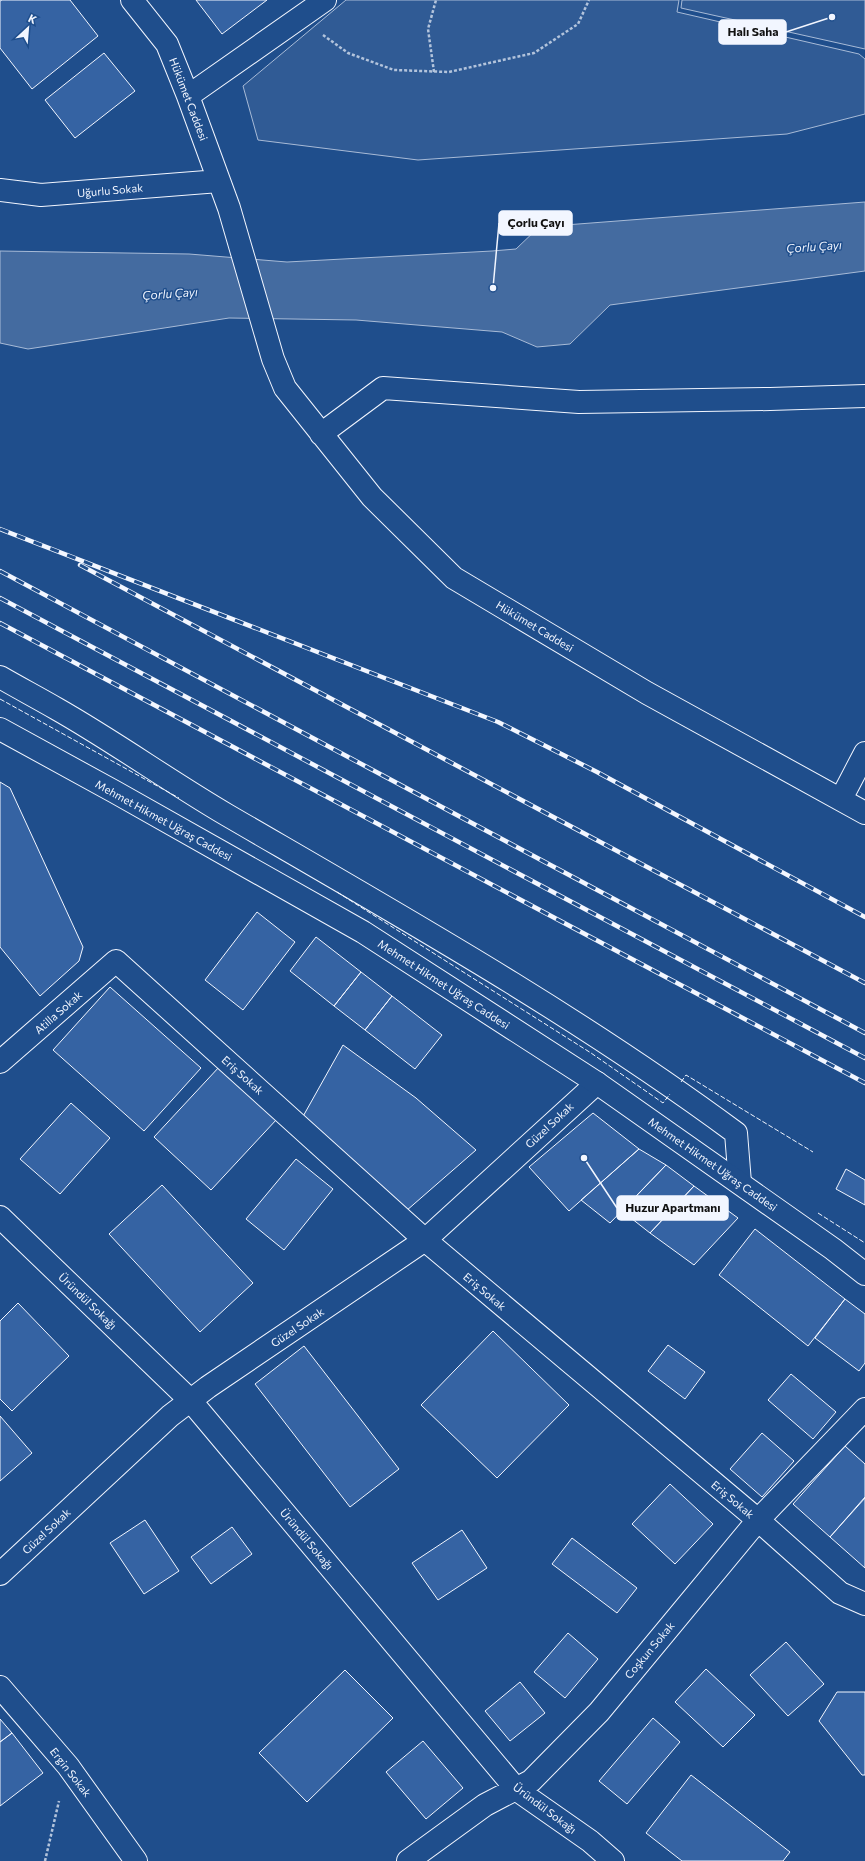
<svg xmlns="http://www.w3.org/2000/svg" width="865" height="1861" viewBox="0 0 865 1861" font-family="Commissioner,sans-serif">
	<rect width="100%" height="100%" fill="#1f4e8c"/>
	<path fill="#305b95" stroke="#a8bbd7" d="M346 0H679L677 12 859 54 865 59V114L787 134 418 160 258 140 243 86Z
		M682 0H865V49L681 8Z"/>
	<path fill="#446ba0" stroke="#a8bbd7" d="M865 202V271L610 305 570 344 537 347 502 332 356 320 229 318 28 349 0 343V251L189 254 287 262 492 251 516 249 539 227Z"/>
	<path fill="#3563a3" stroke="#f2f6ff" d="M2 0H70L98 36 32 89 0 48V1Z
		M196 0H267L222 34Z
		M104 53 135 91 75 138 45 100Z
		M0 782 10 788 83 947 79 961 40 996 0 947Z
		M257 912 295 942 243 1010 205 980Z
		M316 937 361 972 334 1006 290 971Z
		M361 972 392 996 365 1030 334 1006Z
		M110 987 201 1068 144 1131 53 1050Z
		M392 996 442 1035 415 1069 365 1030Z
		M343 1045 416 1098 476 1150 406 1211 301 1120Z
		M220 1066 277 1119 211 1190 154 1137Z
		M71 1103 110 1138 60 1194 20 1159Z
		M593 1113 639 1149 569 1211 529 1167Z
		M639 1149 666 1165 610 1223 581 1200Z
		M296 1159 333 1189 284 1250 246 1219Z
		M666 1165 694 1186 650 1233 622 1211Z
		M846 1169 865 1180V1205L836 1189Z
		M162 1185 253 1283 200 1332 109 1234Z
		M694 1186 738 1218 694 1265 650 1233Z
		M755 1229 845 1299 808 1346 719 1275Z
		M845 1299 865 1314V1363L859 1371 815 1338Z
		M18 1303 69 1356 12 1411 0 1399V1321Z
		M493 1331 569 1405 497 1478 421 1405Z
		M668 1345 705 1372 685 1399 648 1371Z
		M304 1346 399 1469 350 1507 255 1384Z
		M791 1374 836 1412 813 1439 768 1400Z
		M0 1416 32 1453 0 1481Z
		M762 1433 794 1461 762 1497 730 1469Z
		M845 1446 865 1464V1498L830 1537 793 1504Z
		M670 1484 713 1524 675 1564 632 1524Z
		M865 1497V1568L830 1537Z
		M145 1520 179 1571 144 1594 110 1543Z
		M232 1527 252 1554 211 1584 191 1557Z
		M462 1530 487 1568 438 1600 412 1563Z
		M572 1538 637 1588 617 1613 552 1564Z
		M568 1633 598 1659 565 1698 534 1672Z
		M786 1642 824 1684 788 1716 750 1675Z
		M706 1669 755 1715 723 1747 675 1702Z
		M345 1670 393 1718 307 1802 259 1753Z
		M520 1682 545 1713 510 1741 485 1711Z
		M837 1692H865V1775H862L819 1721Z
		M653 1718 680 1742 627 1804 599 1781Z
		M0 1719 12 1733 0 1742Z
		M12 1733 43 1773 0 1806V1742Z
		M423 1741 463 1788 426 1819 386 1772Z
		M691 1775 790 1852 783 1861H682L646 1833Z"/>
	<g fill="none" stroke-linecap="round" stroke-linejoin="round">
		<g stroke="#f2f6ff" stroke-width="24">
			<path id="minor" d="M132 0 167 44 188 96 229 208 273 359 285 388 372 497 454 578 647 693 865 813
				M188 96 325 0
				M0 190 41 195 219 181
				M321 434 383 388 579 402 770 399 865 396
				M0 677C19 688 38 698 57 709 115 742 169 781 227 815 399 915 575 1014 736 1133L740 1183
				M841 799 865 753
				M0 1062 116 961 425 1240 758 1520 840 1593 865 1604
				M0 1217 190 1400 517 1790 590 1841 613 1861
				M0 1574 170 1416 208 1387 425 1240 597 1083
				M0 1687 68 1766 136 1861
				M408 1861 485 1805 531 1781 599 1712 758 1520 865 1409"/>
		</g>
		<g stroke="#f2f6ff" stroke-width="24">
			<path id="major" d="M0 729 115 792 363 932 597 1083 833 1249 865 1274"/>
		</g>
		<path stroke="#b3c4dc" stroke-width="2.5" stroke-dasharray="3 2" stroke-linecap="butt" d="M323 35 348 53 394 70 449 72 534 53 578 24 589 0
			M434 72 428 29 436 0
			M45 1861 59 1801"/>
		<use href="#minor" stroke="#1f4e8c" stroke-width="22"/>
		<use href="#major" stroke="#1f4e8c" stroke-width="22"/>
		<g stroke="#f2f6ff" stroke-width="4.5">
			<path id="rail" d="M0 529 498 722 597 772 865 917
				M80 565 865 983
				M0 571 865 1033
				M0 598 865 1058
				M0 623 865 1083"/>
		</g>
		<use href="#rail" stroke="#1f4e8c" stroke-width="3" stroke-dasharray="9" stroke-linecap="butt"/>
		<path stroke="#f2f6ff" stroke-width="1" stroke-dasharray="5 2" stroke-linecap="butt" d="M0 699 179 798
			M337 892 591 1053 663 1103 670 1094
			M681 1082 686 1075 813 1152
			M818 1213 865 1243"/>
	</g>
	<g text-anchor="middle" dominant-baseline="central" stroke-width="3" stroke-linejoin="round" paint-order="stroke">
		<g font-size="11" fill="#f2f6ff" stroke="#1f4e8c">
			<text transform="translate(189 99) rotate(69)">Hükümet Caddesi</text>
			<text transform="translate(110 190) rotate(-5)">Uğurlu Sokak</text>
			<text transform="translate(535 626) rotate(31)">Hükümet Caddesi</text>
			<text transform="translate(164 820) rotate(29)">Mehmet Hikmet Uğraş Caddesi</text>
			<text transform="translate(444 984) rotate(33)">Mehmet Hikmet Uğraş Caddesi</text>
			<text transform="translate(58 1012) rotate(-41)">Atilla Sokak</text>
			<text transform="translate(243 1075) rotate(42)">Eriş Sokak</text>
			<text transform="translate(549 1125) rotate(-43)">Güzel Sokak</text>
			<text transform="translate(713 1164) rotate(35)">Mehmet Hikmet Uğraş Caddesi</text>
			<text transform="translate(485 1291) rotate(40)">Eriş Sokak</text>
			<text transform="translate(88 1301) rotate(44)">Üründül Sokağı</text>
			<text transform="translate(297 1327) rotate(-34)">Güzel Sokak</text>
			<text transform="translate(733 1499) rotate(40)">Eriş Sokak</text>
			<text transform="translate(46 1531) rotate(-43)">Güzel Sokak</text>
			<text transform="translate(307 1539) rotate(50)">Üründül Sokağı</text>
			<text transform="translate(649 1650) rotate(-50)">Coşkun Sokak</text>
			<text transform="translate(71 1772) rotate(52)">Ergin Sokak</text>
			<text transform="translate(545 1808) rotate(37)">Üründül Sokağı</text>
		</g>
		<g font-size="12" font-style="italic" fill="#f2f6ff" stroke="#1f4e8c">
			<text transform="translate(814 246) rotate(-4)">Çorlu Çayı</text>
			<text transform="translate(170 293) rotate(-4)">Çorlu Çayı</text>
		</g>
	</g>
	<path fill="none" stroke="#f2f6ff" stroke-width="1.5" d="M832 17L786 32M493 288L499 223M584 1158L617 1208"/>
	<g fill="#f2f6ff" stroke="#1f4e8c" stroke-width="1.5">
		<circle cx="832" cy="17" r="4"/>
		<circle cx="493" cy="288" r="4"/>
		<circle cx="584" cy="1158" r="4"/>
	</g>
	<g fill="#f2f6ff" stroke="#f2f6ff" stroke-width="1.5">
		<rect x="719" y="20" width="67" height="24" rx="4"/>
		<rect x="499" y="211" width="73" height="24" rx="4"/>
		<rect x="617" y="1196" width="111" height="24" rx="4"/>
	</g>
	<g font-size="12" text-anchor="middle" font-weight="bold" fill="#111">
		<text x="753" y="36">Halı Saha</text>
		<text x="536" y="227">Çorlu Çayı</text>
		<text x="673" y="1212">Huzur Apartmanı</text>
	</g>
	<g transform="translate(28 28) rotate(26)" stroke="#1f4e8c" stroke-width="3" paint-order="stroke">
	<path d="M0-3L7 15L0 10L-7 15Z" fill="#f2f6ff"/>
	<text y="-6" font-size="11" font-weight="bold" text-anchor="middle" fill="#f2f6ff">K</text>
	</g>
</svg>
